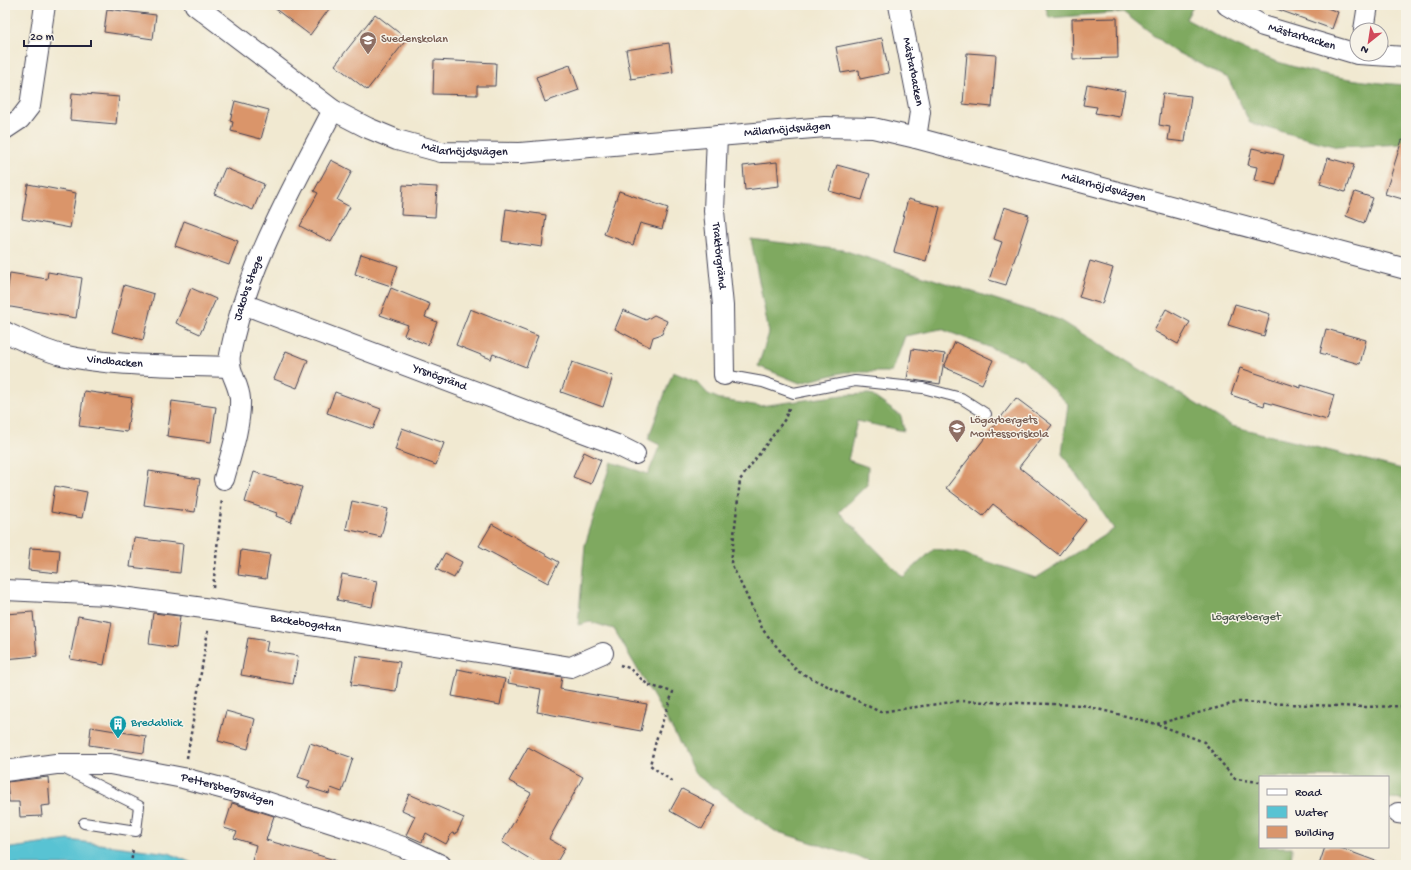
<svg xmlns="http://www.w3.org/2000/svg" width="1411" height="870" viewBox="0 0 1411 870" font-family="'Gochi Hand',sans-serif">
	<rect width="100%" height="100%" fill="#f7f3e8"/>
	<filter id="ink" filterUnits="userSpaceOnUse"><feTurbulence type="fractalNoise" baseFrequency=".025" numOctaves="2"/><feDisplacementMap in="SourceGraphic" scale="8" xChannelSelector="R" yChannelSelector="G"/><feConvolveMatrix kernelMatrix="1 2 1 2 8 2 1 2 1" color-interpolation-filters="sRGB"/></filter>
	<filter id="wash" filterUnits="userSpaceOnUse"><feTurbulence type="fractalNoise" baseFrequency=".012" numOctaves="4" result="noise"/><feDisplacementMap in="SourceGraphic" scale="16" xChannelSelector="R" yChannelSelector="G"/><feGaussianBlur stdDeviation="0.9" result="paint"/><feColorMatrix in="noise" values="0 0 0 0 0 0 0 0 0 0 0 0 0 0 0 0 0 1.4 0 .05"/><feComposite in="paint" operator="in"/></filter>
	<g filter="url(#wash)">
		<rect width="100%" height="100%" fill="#f1e9d1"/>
		<path fill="#7fa961" stroke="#50664e" d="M1045 5H1194L1186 19C1200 26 1213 35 1226 41 1283 69 1344 81 1406 85V144L1337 147 1250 123 1228 78 1172 50 1123 12 1049 18Z
			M751 239 843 250 1060 320 1232 426 1406 470V800L1388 799V777H1260V847H1292L1291 865H884L775 831 695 774 674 732 614 629 590 622 578 625 585 545 611 462 648 474 660 445 648 439 673 372 697 382 708 394 722 400 760 406 843 395 870 394 901 416 904 431 857 421 848 460 868 467 867 485 839 512 903 577 934 549 959 552 1036 578 1114 529 1062 454 1068 404 1023 360 941 329 905 336 892 372H845L800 383 758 366 769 333Z"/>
		<path fill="#58c3d3" stroke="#3d7287" d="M68 840 169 853 196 865H5V849Z"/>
		<g id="blocks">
			<path fill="#da956b" d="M270 5H332L310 35Z
				M1272 5H1319L1338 12 1332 29 1271 7Z
				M107 9 156 15 153 39 104 32Z
				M375 14 407 39 367 90 335 65Z
				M1117 18 1118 58 1073 59 1072 19Z
				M882 38 889 73 860 79 859 70 841 73 836 47Z
				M669 43 673 72 631 79 626 50Z
				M967 53 996 55 992 107 963 104Z
				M434 60 496 63 495 86H477V95L433 94Z
				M570 65 579 90 545 102 536 77Z
				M1087 84 1125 91 1120 117 1095 113 1097 107 1083 105Z
				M72 93 119 97 116 124 70 120Z
				M1163 93 1191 96 1185 142 1168 140 1170 127 1159 125Z
				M235 101 269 110 261 139 231 131 233 122 230 121Z
				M1402 140 1406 141V200L1385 194Z
				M1252 148 1284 155 1276 185 1254 180 1257 167 1248 165Z
				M1328 158 1354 165 1345 192 1320 184Z
				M331 160 352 171 337 200 350 207 331 242 300 226 318 193 314 191Z
				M777 162 779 186 745 190 743 166Z
				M837 165 870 174 862 200 829 191Z
				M225 168 264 184 253 210 214 194Z
				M28 184 76 193 70 228 22 219Z
				M403 185 437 187 435 217 401 215Z
				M619 191 668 208 662 229 640 223 633 245 604 234Z
				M1355 192 1373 198 1364 223 1346 216Z
				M908 199 940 207 926 261 894 252Z
				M1004 207 1029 215 1006 285 989 280 1002 242 994 239Z
				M506 209 546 215 542 247 502 241Z
				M184 221 238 241 229 265 175 246Z
				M361 254 398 266 391 286 355 274Z
				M1090 261 1113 268 1102 304 1079 297Z
				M48 272 82 278 76 318 5 306 10 273 47 279Z
				M124 285 154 294 143 340 112 332Z
				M191 288 216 299 200 334 176 323Z
				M391 288 430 304 425 317 437 322 428 345 404 335 408 325 380 315Z
				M1235 304 1270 314 1264 336 1228 325Z
				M470 309 538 336 526 367 493 354 491 359 456 345Z
				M1166 309 1190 322 1178 344 1154 331Z
				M623 310 646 320 654 315 667 321 662 334 653 337 650 347 615 329Z
				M1326 329 1366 340 1360 364 1320 353Z
				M955 342 993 360 982 384 944 367Z
				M912 349 945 354 940 384 907 379Z
				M286 351 308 360 297 388 274 379Z
				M572 362 613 376 603 407 561 392Z
				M1240 368 1301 388V385L1334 395 1327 420 1265 402 1264 406 1231 395Z
				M84 391 132 398 127 432 79 426Z
				M335 392 381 409 373 429 327 413Z
				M1016 398 1052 425 1019 467 1086 520 1059 555 993 504 983 516 946 488Z
				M172 401 216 407 211 442 167 436Z
				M402 428 444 443 436 465 395 450Z
				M584 452 601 460 591 484 573 477Z
				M149 471 200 479 195 512 144 505Z
				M254 472 302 487 291 522 276 516 277 513 245 502Z
				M55 486 87 492 82 518 51 512Z
				M352 501 388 509 381 537 346 529Z
				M492 524 559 562 548 583 479 546Z
				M134 538 183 544 180 573 130 567Z
				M30 548 60 550 58 573 28 570Z
				M241 550 270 554 266 579 238 575Z
				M445 553 462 562 454 578 436 569Z
				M342 574 377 581 372 607 337 600Z
				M33 612 37 656 5 659V614Z
				M153 613 180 616 176 648 149 644Z
				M78 616 112 622 104 665 70 659Z
				M248 638 268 641 266 651 298 656 293 684 241 675Z
				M356 656 400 662 396 691 351 685Z
				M458 669 505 679 500 705 452 696Z
				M511 669 562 677 560 689 647 704 641 731 537 712 541 689 508 683Z
				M226 711 255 719 248 749 218 741Z
				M91 727 146 736 144 753 89 745Z
				M310 743 353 758 342 792 331 788 329 794 307 787 310 781 298 777Z
				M528 747 583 777 549 839 565 848 555 865H540L502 842 531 793 509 781Z
				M48 777 50 805 41 806 42 816 20 817 19 802H9L7 782Z
				M682 789 715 806 702 829 670 811Z
				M409 794 464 818 456 834 452 833 446 844 426 833 422 842 406 835 415 816 402 810Z
				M232 803 274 816 266 840 335 860V865H251L256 845 234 838 237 832 224 828Z
				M1325 847H1338L1381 863V865H1319Z"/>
		</g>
	</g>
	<g filter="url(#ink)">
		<use href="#blocks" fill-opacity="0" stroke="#414052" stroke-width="1"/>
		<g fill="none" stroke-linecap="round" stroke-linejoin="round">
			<g stroke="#414052" stroke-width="12">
				<path id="service" d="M724 375 763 382 794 393 855 381 923 388 961 398 986 414
					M65 769 139 806 136 831 84 823"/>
			</g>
			<g stroke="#414052" stroke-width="22">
				<g id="minor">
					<path id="s1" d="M195 5 333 110 368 128 397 140 441 152 520 153 825 127 873 128 916 138 1406 269"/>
					<path id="s2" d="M899 5 920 112 916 138"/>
					<path id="s3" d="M1227 5 1263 26 1357 54"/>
					<path d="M1364 30 1368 5"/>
					<path d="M1358 54 1406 57"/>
					<path d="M5 129 20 119 30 106 45 5"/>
					<path id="s4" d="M717 136 714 211 723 306 724 375"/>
					<path id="s5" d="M243 304 617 445 635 454"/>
					<path id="s6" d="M5 332C24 341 42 350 62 355 112 367 177 365 229 367"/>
					<path id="s7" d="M224 479C231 454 241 425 240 399 239 383 227 371 230 355 246 268 293 188 333 110"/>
					<path id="s8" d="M5 590 108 595 211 609 571 667 603 653"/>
					<path id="s9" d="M5 771 56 764H110L183 778 236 792 369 835 403 847 441 865"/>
					<path d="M1398 813 1406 814"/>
				</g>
			</g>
			<path stroke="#414052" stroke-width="2.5" stroke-dasharray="3 3" stroke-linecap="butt" d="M789 408 785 419 740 480 731 563 763 630 797 671 880 712 959 701 1082 705 1157 724 1204 742 1235 779 1260 782
				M213 588 222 499
				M620 665 629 668 648 685 673 692 657 737 650 765 674 783
				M1157 724 1239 702 1362 707 1406 706
				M187 758 208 630
				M131 865 133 848"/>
			<use href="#service" stroke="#fff" stroke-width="10"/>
			<use href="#minor" stroke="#fff" stroke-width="20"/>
		</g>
	</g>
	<defs>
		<g id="school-pin" transform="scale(0.9)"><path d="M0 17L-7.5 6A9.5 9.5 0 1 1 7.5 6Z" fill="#8d6e63" stroke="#f7f3e8"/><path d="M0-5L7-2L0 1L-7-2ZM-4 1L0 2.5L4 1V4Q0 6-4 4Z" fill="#fff"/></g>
		<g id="building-pin" transform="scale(0.9)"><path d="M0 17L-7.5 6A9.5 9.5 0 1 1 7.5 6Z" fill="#0f9aa8" stroke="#f7f3e8"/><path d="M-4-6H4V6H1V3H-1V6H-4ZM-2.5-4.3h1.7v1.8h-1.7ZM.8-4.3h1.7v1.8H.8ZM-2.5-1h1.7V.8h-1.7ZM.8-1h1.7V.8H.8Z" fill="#fff"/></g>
	</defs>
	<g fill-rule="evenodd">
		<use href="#school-pin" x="368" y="40"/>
		<use href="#school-pin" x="957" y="428"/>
		<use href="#building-pin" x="118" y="724"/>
	</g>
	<g text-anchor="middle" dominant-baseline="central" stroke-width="3" stroke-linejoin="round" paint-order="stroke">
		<g font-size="12" fill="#22223b" stroke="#f7f3e8">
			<text stroke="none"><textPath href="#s3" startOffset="82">Mästarbacken</textPath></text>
			<text stroke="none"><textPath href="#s2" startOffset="68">Mästarbacken</textPath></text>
			<text stroke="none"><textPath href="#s1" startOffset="637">Mälarhöjdsvägen</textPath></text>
			<text stroke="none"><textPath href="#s1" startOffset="313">Mälarhöjdsvägen</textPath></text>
			<text stroke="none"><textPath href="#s1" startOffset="961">Mälarhöjdsvägen</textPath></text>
			<text stroke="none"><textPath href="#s4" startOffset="120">Traktörgränd</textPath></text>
			<text stroke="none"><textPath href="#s7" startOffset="197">Jakobs Stege</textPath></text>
			<text stroke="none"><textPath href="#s6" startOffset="115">Vindbacken</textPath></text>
			<text stroke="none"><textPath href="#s5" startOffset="210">Yrsnögränd</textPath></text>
			<text stroke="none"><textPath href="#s8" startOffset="303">Backebogatan</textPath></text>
			<text stroke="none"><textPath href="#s9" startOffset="226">Pettersbergsvägen</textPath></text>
		</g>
		<g font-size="12" fill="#785e54" stroke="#f7f3e8" text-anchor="start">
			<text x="381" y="40">Svedenskolan</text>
			<text x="970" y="421">Lögarbergets<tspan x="970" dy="14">Montessoriskola</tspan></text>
		</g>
		<g font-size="12" fill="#4e5a4d" stroke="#f7f3e8">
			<text x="1246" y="618">Lögareberget</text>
		</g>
		<g font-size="12" fill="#0d838f" stroke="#f7f3e8" text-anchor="start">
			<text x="131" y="724">Bredablick</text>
		</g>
	</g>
	<rect width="1411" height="870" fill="none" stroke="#f7f3e8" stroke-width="20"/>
	<rect x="1259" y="776" width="130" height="72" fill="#f7f3e8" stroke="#a29fa3"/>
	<rect x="1267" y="789" width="20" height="6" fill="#ffffff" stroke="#a29fa3"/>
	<text x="1295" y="796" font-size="12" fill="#22223b">Road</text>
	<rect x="1267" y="806" width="20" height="12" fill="#58c3d3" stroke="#a29fa3"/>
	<text x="1295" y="816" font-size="12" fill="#22223b">Water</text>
	<rect x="1267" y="826" width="20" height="12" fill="#da956b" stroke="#a29fa3"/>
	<text x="1295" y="836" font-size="12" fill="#22223b">Building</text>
	<g transform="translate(1369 42) rotate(210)"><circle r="19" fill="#f7f3e8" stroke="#a29fa3"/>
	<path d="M0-3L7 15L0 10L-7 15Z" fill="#d1495b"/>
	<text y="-6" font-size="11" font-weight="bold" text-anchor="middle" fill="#22223b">N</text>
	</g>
	<path d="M24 40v6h67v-6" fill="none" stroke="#22223b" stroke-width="2"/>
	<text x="30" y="40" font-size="12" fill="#22223b" stroke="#f7f3e8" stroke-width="3" paint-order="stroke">20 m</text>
</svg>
